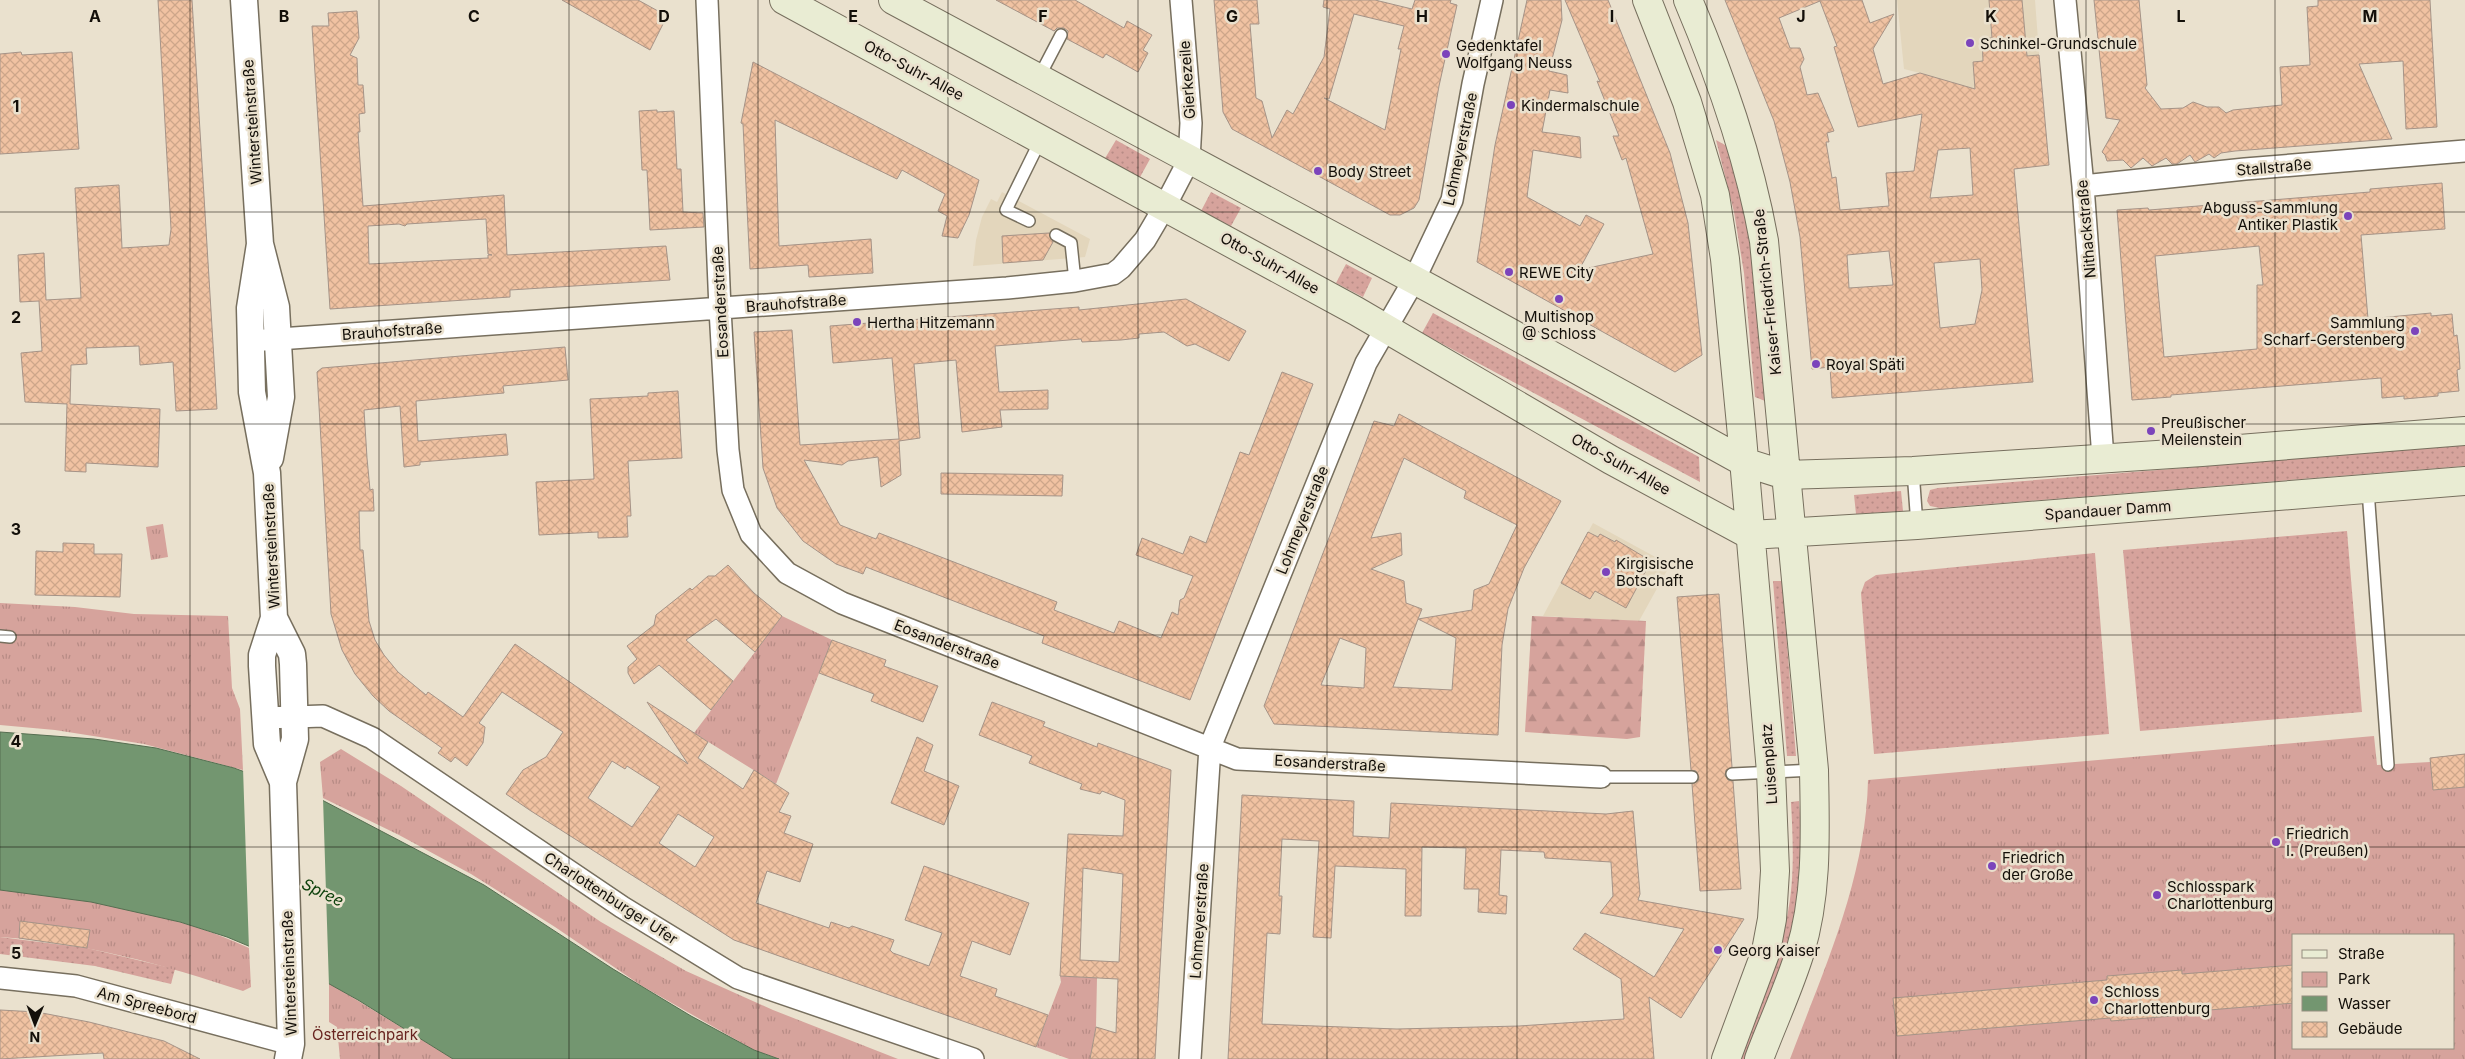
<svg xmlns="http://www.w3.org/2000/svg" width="2465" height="1059" viewBox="0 0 2465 1059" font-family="Inter,sans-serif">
	<defs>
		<pattern id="grass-dots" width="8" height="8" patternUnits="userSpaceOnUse" patternTransform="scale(1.25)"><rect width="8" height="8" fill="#d6a39c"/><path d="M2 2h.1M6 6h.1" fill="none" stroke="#b78b85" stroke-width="1.8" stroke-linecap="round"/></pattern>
		<pattern id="forest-firs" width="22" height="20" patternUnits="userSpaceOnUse" patternTransform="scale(1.25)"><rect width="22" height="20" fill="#d6a39c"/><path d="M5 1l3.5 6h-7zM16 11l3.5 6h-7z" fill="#b78b85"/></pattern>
		<pattern id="park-tufts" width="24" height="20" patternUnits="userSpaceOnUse" patternTransform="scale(1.25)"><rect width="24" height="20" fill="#d6a39c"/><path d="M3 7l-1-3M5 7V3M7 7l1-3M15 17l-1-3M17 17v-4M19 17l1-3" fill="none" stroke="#b78b85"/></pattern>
		<pattern id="building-cross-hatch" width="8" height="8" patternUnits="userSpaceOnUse" patternTransform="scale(1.25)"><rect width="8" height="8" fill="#f0c2a2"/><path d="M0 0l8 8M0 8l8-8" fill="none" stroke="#cda68a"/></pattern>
	</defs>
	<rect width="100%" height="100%" fill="#eae1ce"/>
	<path fill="#e3d6bc" d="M1897 0H2035L2042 93 1944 97 1928 75 1904 69Z
		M1002 192 1090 239 1085 257 973 266 976 240 982 217 991 199 997 202Z
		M1593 523 1670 565 1639 621 1543 616Z"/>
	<path fill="url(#grass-dots)" d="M1116 140 1150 159 1139 179 1104 160Z
		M1716 140 1734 150 1749 233 1765 401 1755 397 1744 273 1734 212Z
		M1211 192 1241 208 1231 226 1201 211Z
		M1346 264 1372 278 1363 297 1336 283Z
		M1433 313 1699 457 1700 482 1422 333Z
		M2465 445V466L1940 508 1930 506 1927 501 1930 490 1938 488Z
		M1901 491 1903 511 1856 514 1854 495Z
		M2347 531 2362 712 2140 731 2123 550Z
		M2095 553 2109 734 1874 754 1861 593 1865 582 1876 575Z
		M1773 581H1782L1796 756H1787Z
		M1799 801C1802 835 1803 870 1799 904 1792 958 1766 1009 1746 1059H1737C1755 1013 1777 966 1787 917 1795 879 1793 840 1791 802Z
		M0 937 87 948 175 969 171 984 95 966 0 954Z"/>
	<path fill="url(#forest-firs)" d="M1532 616 1646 621 1640 737 1627 739 1525 732Z"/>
	<path fill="url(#park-tufts)" fill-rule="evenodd" d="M163 524 168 557 151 560 146 527Z
		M0 603 75 607 134 614 228 616 232 688 240 709 243 770 144 744 55 730 0 725Z
		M782 616 832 640 776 784 694 733Z
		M2374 736 2377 765 2430 762V758L2465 754V1059H1790C1824 969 1866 878 1868 780ZM2294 935H2454V1048H2294Z
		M341 749 401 786 601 922 686 971 773 1010 898 1059H779L754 1050 642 986 555 927 471 874 399 835 323 798 320 762Z
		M0 890C84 898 172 912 249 948L251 987 243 991C164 965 84 942 0 937Z
		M1060 976 1097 978 1096 1027 1090 1059H1069L1036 1047 1061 982Z
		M329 983 453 1059H340L337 1027 329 1022Z"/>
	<path fill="#739670" stroke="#566e51" d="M0 732 94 739 156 748 234 768 322 800 484 885 613 969 691 1016 754 1050 779 1059H453L358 1000 299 967 227 937 180 922 91 902 0 890Z"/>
	<path fill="#eae1ce" d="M243 768 323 798 329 986 298 969 249 950Z"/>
	<path fill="url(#building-cross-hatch)" stroke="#a59387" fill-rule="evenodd" d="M158 0H192L217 409 176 411 173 362 140 365 139 346 86 348 87 364 71 365 70 404 160 409 158 467 86 463V472L65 471 67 404 25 402 21 353 42 351 39 301 20 302 18 255 44 253 46 300 81 298 75 188 119 185 122 248 169 245 171 229Z
		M562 0H638L667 16 650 50Z
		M996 0H1075L1124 28 1127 21 1152 35 1143 50 1148 53 1138 72 1106 54 1103 58 1067 39 1068 31 1064 28H1057L1054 31Z
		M1214 0H1257L1259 24H1250L1256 98 1262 101 1272 138 1287 110 1293 114 1324 57 1330 9 1323 7 1324 0H1375L1412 9 1415 0H1451L1450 3 1457 5 1439 86 1419 200 1414 208 1400 215H1390L1232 129 1223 112ZM1354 14 1404 26 1398 49H1401L1385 130 1324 98 1329 99Z
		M1527 0H1561L1562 20 1549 71 1567 75 1568 93 1550 90 1542 132 1580 137 1581 158 1533 150 1527 197 1580 226 1586 215 1604 224 1579 270 1653 254 1626 158 1622 160 1613 136H1619L1597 81 1600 82 1565 0H1608L1670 153 1688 223 1702 355 1675 372 1477 262 1495 145Z
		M1725 0H1862L1870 23 1894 14 1873 49 1883 84 1920 73 1975 89 1973 62 1983 61 1982 38H1992L1989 0H2022L2027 56 2039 55 2049 165 2014 169 2033 382 1832 398 1830 367 1812 369 1800 237 1790 182 1774 121ZM1820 1 1837 46 1834 47 1858 127 1922 114 1914 171 1886 173 1889 206 1840 210 1836 177 1832 178 1826 142H1829L1827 133 1834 131 1818 93 1807 95 1800 67 1804 59 1800 48H1790L1779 18ZM1970 148 1973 195 1930 198 1938 150ZM1889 251 1893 285 1849 288 1847 255ZM1980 259 1982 290 1975 324 1940 328 1934 263Z
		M2094 0H2139L2147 85 2145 88 2161 109 2183 108 2193 102 2207 107H2219L2226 113 2233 110 2282 105 2280 67 2310 65 2307 7 2318 6V0H2430L2437 127 2406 129 2403 61 2359 64 2392 139 2235 151 2221 153 2214 158 2209 154 2195 162 2190 155 2177 164H2172L2166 158 2152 166 2143 158 2131 168 2123 160 2107 161 2105 155 2102 152 2120 120 2106 118Z
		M357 11 359 38 350 55 357 58 358 85H363L365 113 359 114 360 132H358L363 206 504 195 507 255 666 246 670 280 510 290V297L330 309 312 26H329L328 13ZM486 219 488 254 492 255H488V258L369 264 368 226 399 224 405 226 407 224Z
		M21 52 22 55 72 52 79 149 0 154V54Z
		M753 62 979 180 969 215 958 238 942 236 947 216 938 211 945 194 902 170 897 179 775 120 779 246 871 239 873 273 809 277 808 265 750 269 743 124 741 123Z
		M657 110V112L674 111 677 169H681L683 212 703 213 704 227 650 230 647 170H642L639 111Z
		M2442 183 2445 229 2361 235 2368 319 2431 313V316L2452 314 2454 336 2457 335 2459 352 2460 369 2457 370 2459 391 2438 393V396L2404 399V396L2382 398 2381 378 2171 395V397L2132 400 2117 210 2148 208 2149 210 2370 192V189ZM2259 246 2263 285H2257V349L2164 357 2155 256Z
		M1049 233 1053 242 1043 260 1003 263 1002 236Z
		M1186 299 1246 331 1229 361 1195 344 1187 346 1164 332 1139 334V338L1121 340 1082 342 1081 339 995 346 999 392 1048 390V409L1000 410 1002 427 962 432 956 360 914 364 920 438 899 441 901 475 881 487 878 457 848 461 842 465 804 460 840 525 876 539 879 533 1057 602 1054 610 1114 633 1119 621 1161 638 1172 612 1178 615 1180 600 1184 598 1193 576 1136 555 1142 538 1183 554 1190 536 1206 543 1240 452 1249 455 1282 372 1313 384 1190 700 1042 643 1044 636 866 567 863 574 836 564 803 541 777 508 763 468 754 332 792 330 800 445 899 439 892 358 833 363 830 326 1079 307V310Z
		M565 347 568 380 503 386 504 393 416 401 418 441 506 434 508 455 420 462V465L404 467 400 406 364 410 367 458 370 490 373 489 374 511H359L360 550H363L369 621 375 640 384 655 398 672 426 695 428 692 463 717 515 644 688 764 647 702 708 742 698 758 743 789 754 770 789 793 779 812 791 816 784 833 813 844 800 882 767 871 756 903 829 928 831 922 849 928 852 926 894 940 890 950 893 953 929 966 942 933 905 920 924 866 1029 903 1010 955 972 941 960 976 997 989 995 996 1048 1015 1036 1047 734 940 531 811 506 794 523 770 546 757 563 732 502 692 479 723 485 727 483 743 467 766 455 757 451 762 438 753 442 748 389 711 373 696 355 674 342 650 331 614 317 372 322 368ZM612 761 625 769 627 766 660 787 632 827 588 798ZM678 814 714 837 695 867 659 843Z
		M678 391 682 458 628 461 631 516H627L628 537 598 538V532L539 535 536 482 594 479 590 399 648 396V393Z
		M1399 414 1561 501 1524 568 1508 609 1502 645 1498 735 1274 724 1264 706 1374 421 1394 426ZM1404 458 1466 491 1464 498 1517 525 1489 584 1474 590 1472 610 1418 619 1422 609 1406 603 1404 581 1371 569 1402 555 1401 533 1371 538ZM1418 619 1456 638 1452 690 1393 687ZM1340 638 1366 648 1364 688 1321 685Z
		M941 473 1063 475 1062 496 941 494Z
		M1588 532 1598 537 1600 534 1615 542 1616 540 1651 561 1626 608 1595 591 1590 599 1561 583Z
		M63 543 94 544V554H122L120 597 35 595 36 551 63 552Z
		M728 565 754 593 782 616 755 652 716 619 686 640 733 681 711 710 659 665 634 684 628 673V667L637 659 627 646 654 625 656 615 690 588 692 590 708 576H715Z
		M1719 594 1732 767 1726 770 1725 775 1728 780 1733 781 1741 889 1700 891 1692 784 1698 781 1699 777 1696 771 1691 770 1677 597Z
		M832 640 886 660 884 666 938 686 923 722 871 701 874 694 819 673Z
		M992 702 1045 722 1043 726 1097 747 1098 743 1171 770 1155 1059H1090L1096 1027 1116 1033 1118 979 1060 976 1068 834 1123 836 1125 800 1102 791 1100 794 1080 789 1082 784 1029 763 1032 756 979 735ZM1083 868 1123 874 1119 962 1080 960Z
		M917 737 933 745 924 771 959 786 944 825 891 803Z
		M2465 754V787L2433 790 2430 758Z
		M1242 795 1354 801 1353 836 1389 838 1391 803 1606 814 1633 811 1640 894 1638 900 1744 919 1681 1018 1649 997 1654 1059H1228ZM1282 839 1319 841 1313 937 1331 938 1335 866 1406 869 1405 916H1421L1422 847 1466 848 1464 889H1479L1478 912 1506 914 1507 896 1499 895 1501 850 1544 852 1545 858 1611 862 1613 896 1600 913 1684 929 1654 977 1585 933 1573 949 1621 979 1624 1019 1519 1026 1397 1029 1262 1024 1267 933 1280 934 1282 896H1279Z
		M20 921 90 930 87 948 19 938Z
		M2294 965V1003L2185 1012V1015L2111 1021 2110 1018 1897 1036 1893 998 2107 980V976L2182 970V974Z
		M0 1010 37 1012 89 1022 164 1041 200 1059H104L103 1053 0 1059Z"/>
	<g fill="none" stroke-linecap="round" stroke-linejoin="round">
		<g stroke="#776f5e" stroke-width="14">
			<path id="service" d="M1038 79 1061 35
				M1029 221 1006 210 1041 139
				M1056 235 1071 243 1075 281
				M1913 471 1917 525
				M2368 490 2388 765
				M0 636 10 637
				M1732 774 1814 770
				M1601 777H1692"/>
		</g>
		<g stroke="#776f5e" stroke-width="24">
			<path id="minor" d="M707 0 720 309 728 450 733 490 751 534 787 573 842 603 1237 759 1601 777
				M2065 0 2083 186 2103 458
				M2083 186 2245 169 2465 151
				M251 341 1007 288 1075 281 1113 274 1121 268 1145 240 1165 206 1189 160 1191 123 1181 0
				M265 718 323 716 372 738 622 907 738 978 973 1059
				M0 978 76 986 291 1044
				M1190 1059 1210 747 1366 363 1414 280 1452 200 1473 84 1492 0"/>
		</g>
		<g stroke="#776f5e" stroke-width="29">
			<path id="tertiary" d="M244 0 260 244 276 307 281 397 270 458
				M260 244 250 308 252 392 267 473 274 618 262 655V666L267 744 283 782
				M274 618 292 654 293 664 295 739 283 782 291 1044 288 1059"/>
		</g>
		<g stroke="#776f5e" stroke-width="30">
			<path id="secondary" d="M784 0 1356 311 1611 460 1750 535
				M893 0 1433 290 1744 462 1785 475 1913 471 2202 452 2465 431
				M1647 0 1687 102 1715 195 1725 259 1741 425 1771 772 1775 871 1772 919 1766 951 1726 1059
				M1688 0C1721 78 1749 157 1764 241L1814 770C1815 830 1818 893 1800 952 1789 988 1772 1024 1759 1059
				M1750 535 1917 525 2465 481"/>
		</g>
		<use href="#service" stroke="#fff" stroke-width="11"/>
		<use href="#minor" stroke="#fff" stroke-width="21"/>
		<use href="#tertiary" stroke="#fff" stroke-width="26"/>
		<use href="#secondary" stroke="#e9ecd3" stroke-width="28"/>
	</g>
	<path fill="none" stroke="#130f09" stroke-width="1" stroke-opacity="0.55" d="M190 0V1059M379 0V1059M569 0V1059M758 0V1059M948 0V1059M1138 0V1059M1327 0V1059M1517 0V1059M1707 0V1059M1896 0V1059M2086 0V1059M2275 0V1059M0 212H2465M0 424H2465M0 635H2465M0 847H2465"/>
	<g fill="#7b44bb" stroke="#eae1ce" stroke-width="2">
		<circle cx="1970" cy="43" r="5"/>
		<circle cx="1446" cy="54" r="5"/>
		<circle cx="1511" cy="105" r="5"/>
		<circle cx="1318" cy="171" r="5"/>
		<circle cx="2348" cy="216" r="5"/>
		<circle cx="1509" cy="272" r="5"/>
		<circle cx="1559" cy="299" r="5"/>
		<circle cx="857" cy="322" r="5"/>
		<circle cx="2415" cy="331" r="5"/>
		<circle cx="1816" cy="364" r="5"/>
		<circle cx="2151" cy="431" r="5"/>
		<circle cx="1606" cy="572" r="5"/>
		<circle cx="2276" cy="842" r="5"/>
		<circle cx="1992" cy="866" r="5"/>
		<circle cx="2157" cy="895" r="5"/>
		<circle cx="1718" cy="950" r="5"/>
		<circle cx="2094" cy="1000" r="5"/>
	</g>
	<g text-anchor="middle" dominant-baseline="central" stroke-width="5" stroke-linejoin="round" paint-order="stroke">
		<g font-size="15" fill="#130f09" stroke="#eae1ce" text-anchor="start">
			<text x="1980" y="43">Schinkel-Grundschule</text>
			<text x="1456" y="45">Gedenktafel<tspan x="1456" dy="17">Wolfgang Neuss</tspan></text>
			<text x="1521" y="105">Kindermalschule</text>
			<text x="1328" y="171">Body Street</text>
			<text x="2338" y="207" text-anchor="end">Abguss-Sammlung<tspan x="2338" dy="17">Antiker Plastik</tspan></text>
			<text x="1519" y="272">REWE City</text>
			<text x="1559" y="316" text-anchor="middle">Multishop<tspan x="1559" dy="17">@ Schloss</tspan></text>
			<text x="867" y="322">Hertha Hitzemann</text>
			<text x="2405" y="322" text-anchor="end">Sammlung<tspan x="2405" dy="17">Scharf-Gerstenberg</tspan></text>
			<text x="1826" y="364">Royal Späti</text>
			<text x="2161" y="422">Preußischer<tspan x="2161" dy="17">Meilenstein</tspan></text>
			<text x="1616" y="563">Kirgisische<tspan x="1616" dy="17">Botschaft</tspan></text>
			<text x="2286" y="833">Friedrich<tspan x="2286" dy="17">I. (Preußen)</tspan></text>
			<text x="2002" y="857">Friedrich<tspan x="2002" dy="17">der Große</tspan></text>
			<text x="2167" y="886">Schlosspark<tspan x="2167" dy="17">Charlottenburg</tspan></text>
			<text x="1728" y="950">Georg Kaiser</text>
			<text x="2104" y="991">Schloss<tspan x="2104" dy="17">Charlottenburg</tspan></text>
		</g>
		<g font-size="15" fill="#130f09" stroke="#eae1ce">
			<text transform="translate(914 70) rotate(28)">Otto-Suhr-Allee</text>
			<text transform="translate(1187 80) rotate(-94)">Gierkezeile</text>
			<text transform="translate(252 122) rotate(-94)">Wintersteinstraße</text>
			<text transform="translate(1460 149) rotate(-78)">Lohmeyerstraße</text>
			<text transform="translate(2274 167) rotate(-5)">Stallstraße</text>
			<text transform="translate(2086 229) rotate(-95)">Nithackstraße</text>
			<text transform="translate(1270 263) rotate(29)">Otto-Suhr-Allee</text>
			<text transform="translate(1767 292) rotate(-96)">Kaiser-Friedrich-Straße</text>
			<text transform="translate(720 302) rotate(-93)">Eosanderstraße</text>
			<text transform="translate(796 303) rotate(-4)">Brauhofstraße</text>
			<text transform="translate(392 331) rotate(-4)">Brauhofstraße</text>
			<text transform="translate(1621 464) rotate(29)">Otto-Suhr-Allee</text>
			<text transform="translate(2108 510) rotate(-4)">Spandauer Damm</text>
			<text transform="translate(1302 520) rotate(-68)">Lohmeyerstraße</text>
			<text transform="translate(271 546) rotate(-93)">Wintersteinstraße</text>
			<text transform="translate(947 644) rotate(21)">Eosanderstraße</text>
			<text transform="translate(1330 763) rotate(3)">Eosanderstraße</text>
			<text transform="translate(1769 764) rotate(-94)">Luisenplatz</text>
			<text transform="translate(611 898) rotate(33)">Charlottenburger Ufer</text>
			<text transform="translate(1199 921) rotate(-86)">Lohmeyerstraße</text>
			<text transform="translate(289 973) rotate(-92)">Wintersteinstraße</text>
			<text transform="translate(147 1005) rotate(15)">Am Spreebord</text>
		</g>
		<g font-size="15" fill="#68241f" stroke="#eae1ce">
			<text x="365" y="1034">Österreichpark</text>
		</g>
		<g font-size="16" font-style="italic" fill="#0c400b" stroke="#eae1ce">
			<text transform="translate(323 892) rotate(26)">Spree</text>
		</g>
	</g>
	<g font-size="16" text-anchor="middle" font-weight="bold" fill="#130f09" stroke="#eae1ce" stroke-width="5" stroke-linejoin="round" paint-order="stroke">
		<text x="95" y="22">A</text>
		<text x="284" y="22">B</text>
		<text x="474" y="22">C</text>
		<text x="664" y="22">D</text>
		<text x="853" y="22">E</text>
		<text x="1043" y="22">F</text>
		<text x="1232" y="22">G</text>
		<text x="1422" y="22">H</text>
		<text x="1612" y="22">I</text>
		<text x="1801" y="22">J</text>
		<text x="1991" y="22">K</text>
		<text x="2181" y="22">L</text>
		<text x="2370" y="22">M</text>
		<text x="16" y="112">1</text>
		<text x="16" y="323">2</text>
		<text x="16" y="535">3</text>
		<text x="16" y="747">4</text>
		<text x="16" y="959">5</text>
	</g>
	<rect x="2292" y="934" width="162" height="115" fill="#eae1ce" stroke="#948d7f"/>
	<rect x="2302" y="950" width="25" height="8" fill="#e9ecd3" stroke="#948d7f"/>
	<text x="2338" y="959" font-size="15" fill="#130f09">Straße</text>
	<rect x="2302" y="972" width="25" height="15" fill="url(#park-tufts)" stroke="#948d7f"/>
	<text x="2338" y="984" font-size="15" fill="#130f09">Park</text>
	<rect x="2302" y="996" width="25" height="15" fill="#739670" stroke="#948d7f"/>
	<text x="2338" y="1009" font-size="15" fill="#130f09">Wasser</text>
	<rect x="2302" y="1022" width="25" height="15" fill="url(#building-cross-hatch)" stroke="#948d7f"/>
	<text x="2338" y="1034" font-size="15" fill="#130f09">Gebäude</text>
	<g transform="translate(35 1024) rotate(181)" stroke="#eae1ce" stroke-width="4" paint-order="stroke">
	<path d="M0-4L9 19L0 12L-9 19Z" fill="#130f09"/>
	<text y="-8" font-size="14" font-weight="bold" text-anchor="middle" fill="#130f09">N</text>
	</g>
</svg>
